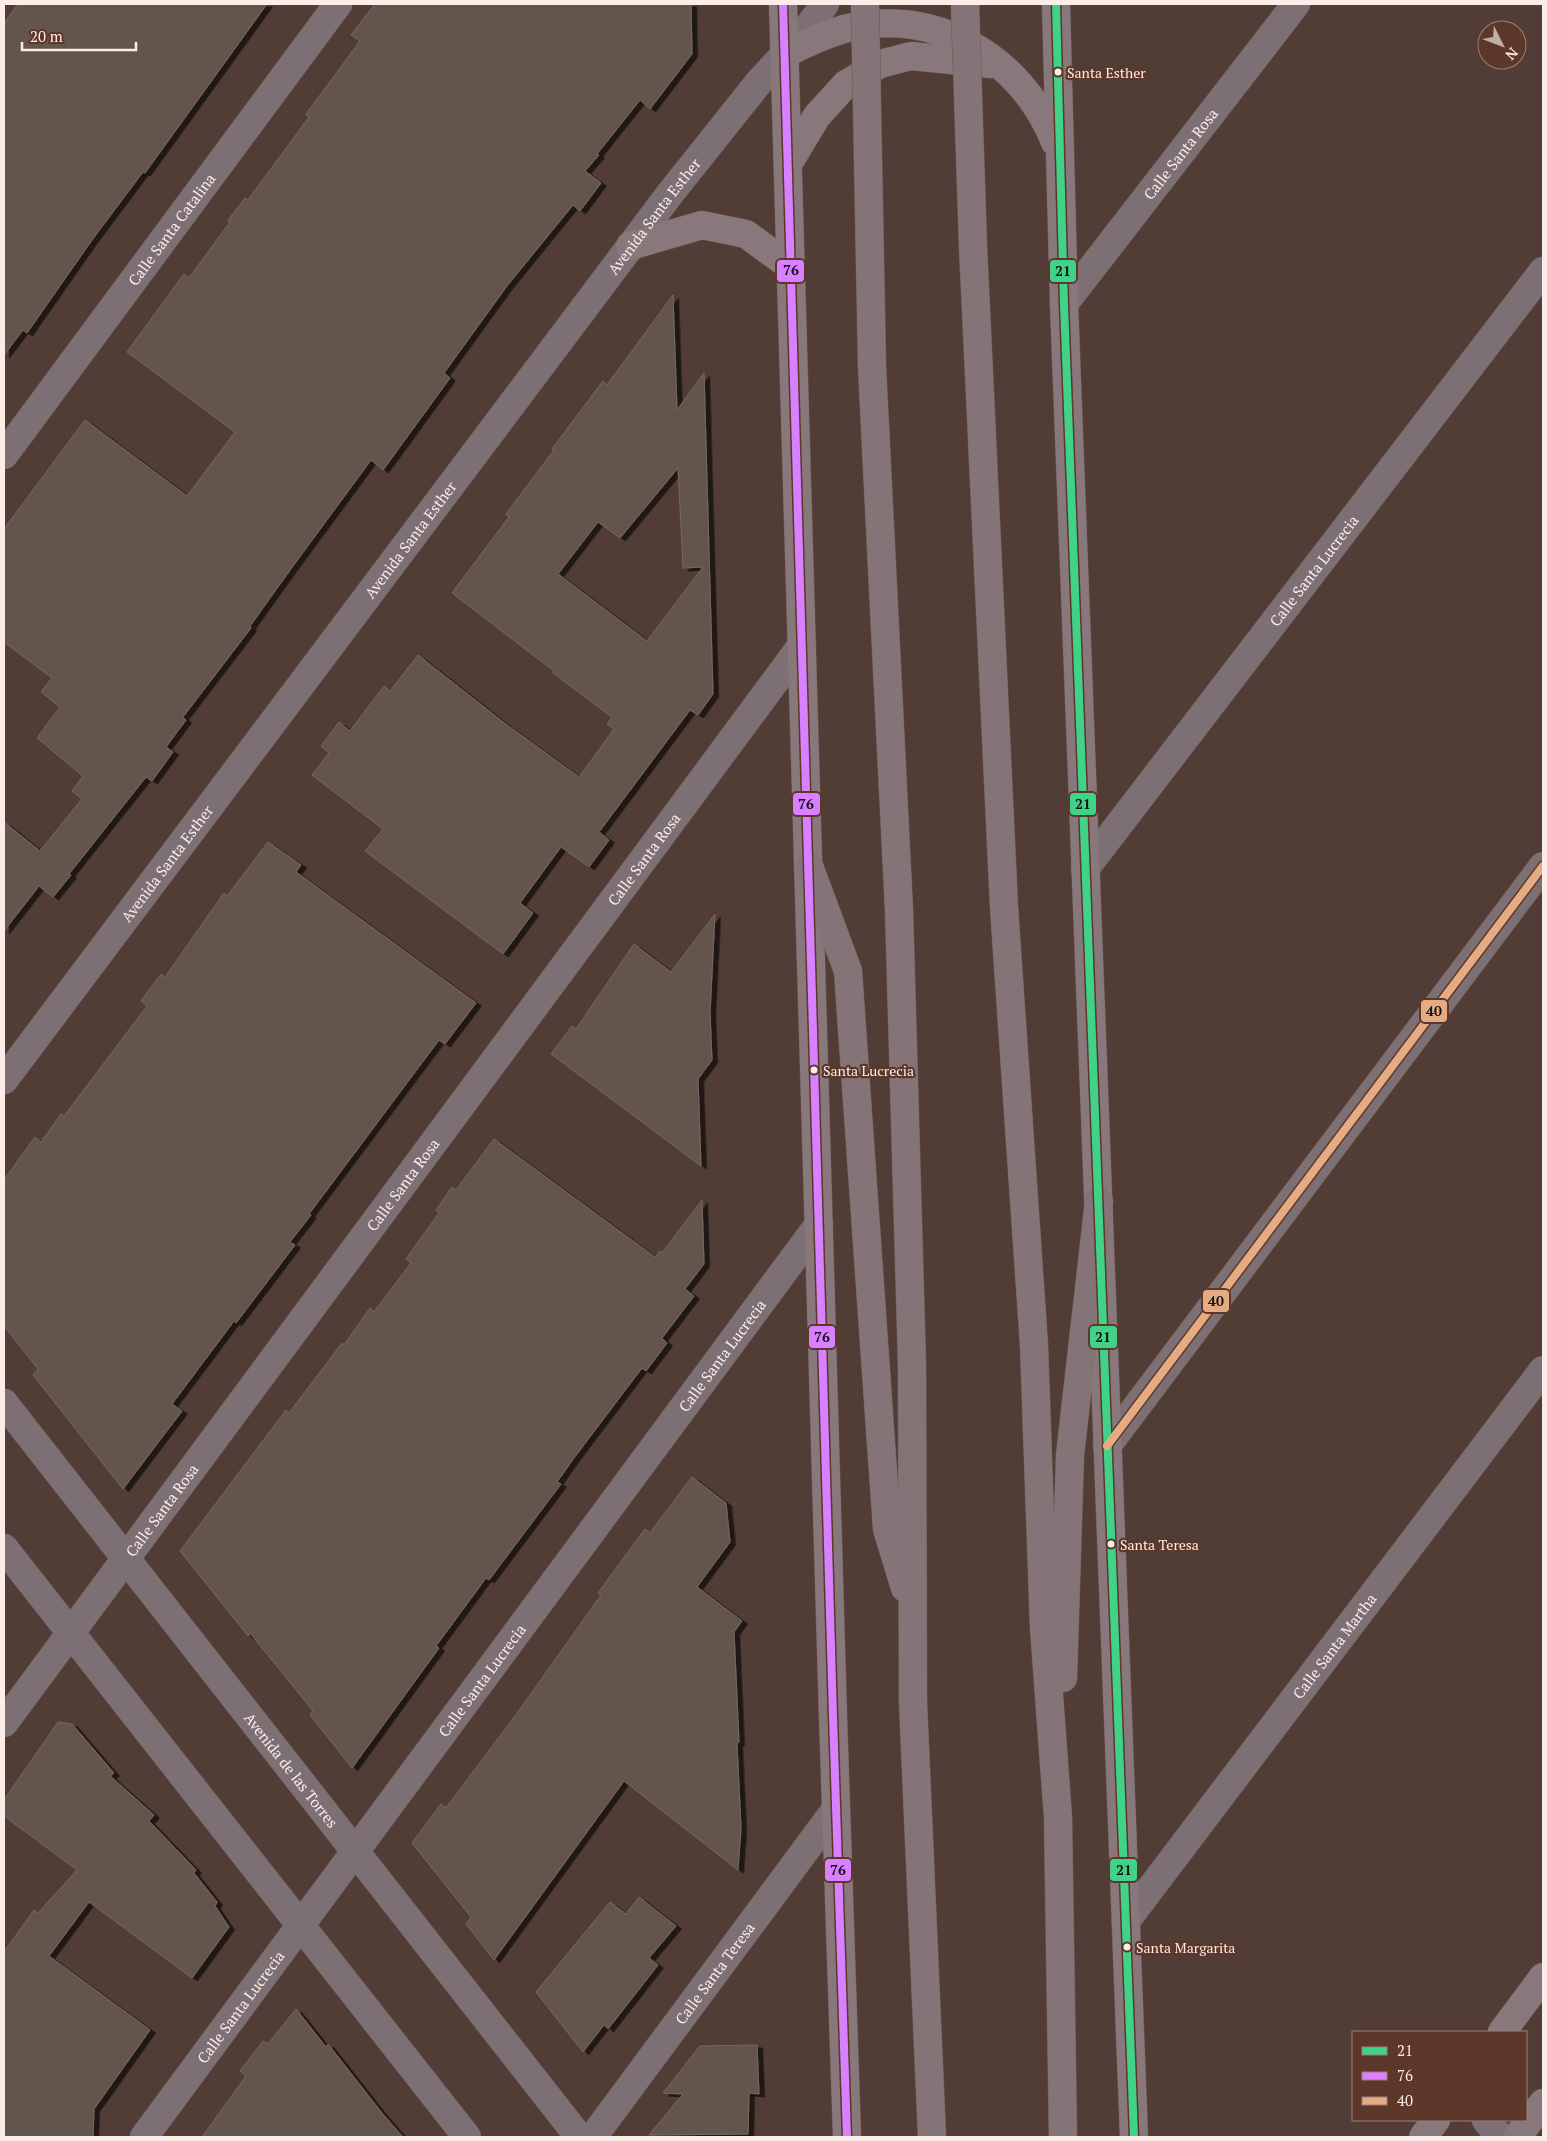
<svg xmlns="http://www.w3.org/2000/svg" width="1547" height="2141" viewBox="0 0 1547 2141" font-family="'PT Serif',serif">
	<defs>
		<filter id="shadow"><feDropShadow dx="5.5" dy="3" stdDeviation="0" flood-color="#0009"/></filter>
	</defs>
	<rect width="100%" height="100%" fill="#513d35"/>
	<path fill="#64554c" stroke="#786860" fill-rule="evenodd" filter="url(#shadow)" d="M18 4H267L145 173 143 172 92 240 27 333 23 330 4 355V23Z
		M375 4H691L692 54 650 109 640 100 597 154 599 155 585 171 601 183 580 211 573 205 507 286 444 373 450 378 383 470 371 460 293 566 250 626 251 628 183 717 186 720 166 747 173 752 152 781 146 777 69 874 71 875 53 897 39 886 4 931V822L40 851 82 799 72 791 83 776 37 738 60 707 41 692 52 678 4 642V529L85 420 187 496 235 432 127 352 184 274 189 278 230 222 228 220 245 198 248 200 309 117 306 114 360 41 351 35Z
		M673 295 677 410 704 373 713 694 698 715 690 710 599 832 609 840 589 867 561 847 520 903 533 913 503 954 365 851 383 829 312 775 329 753 321 746 339 722 350 731 384 686 390 691 418 655 507 725 579 777 614 729 607 724 612 717 553 673 554 671 452 593 509 517 506 514 554 450 552 449 603 381 607 385ZM678 468 683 568 703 567 647 641 558 574 598 522 620 538Z
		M268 842 301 865 296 872 476 1003 445 1044 439 1040 309 1214 311 1215 290 1242 295 1245 236 1323 234 1321 172 1404 182 1411 123 1489 33 1375 38 1369 4 1326V1180L35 1137 41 1142 61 1114 64 1116 147 1006 141 1001 161 974 165 977 224 893 227 896Z
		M715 914 710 1013 712 1060 698 1079 701 1166 551 1054 572 1026 576 1029 634 944 671 972Z
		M494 1139 655 1257 660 1251 662 1253 702 1200 704 1264 685 1289 694 1296 662 1338 667 1343 646 1371 642 1368 574 1458 557 1482 561 1484 489 1580 486 1578 436 1646 439 1648 352 1768 310 1715 313 1711 250 1633 248 1636 180 1551 286 1410 289 1413 342 1343 344 1345 370 1308 374 1312 411 1263 406 1259 439 1213 436 1210 452 1187 456 1190Z
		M692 1477 726 1503 730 1542 697 1587 742 1621 734 1632 739 1742 737 1744 741 1828 738 1870 624 1781 494 1960 466 1924 471 1917 412 1843 441 1804 446 1808 518 1712 601 1595 598 1593 645 1529 650 1533Z
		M58 1722 72 1724 114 1773 110 1776 154 1815 149 1821 196 1870 194 1873 217 1902 215 1906 229 1927 192 1978 89 1902 49 1956 150 2030 94 2109 93 2137H4V1952L34 1910 38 1913 77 1870 4 1816V1800Z
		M639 1897 676 1926 649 1958 658 1965 608 2029 604 2025 583 2052 536 1992 610 1902 626 1914Z
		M296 2009 326 2047 328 2044 382 2113 403 2137H202L246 2076 240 2071 263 2041 268 2044Z
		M757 2045 759 2094 749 2093 748 2134 649 2135 683 2094 663 2093 700 2046Z"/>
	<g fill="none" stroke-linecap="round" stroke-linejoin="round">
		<g stroke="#6a5a54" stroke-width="29">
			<g id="minor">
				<path id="s1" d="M1064 304 1296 4"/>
				<path id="s2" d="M4 455 338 4"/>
				<path id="s3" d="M1085 869 1543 271"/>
				<path id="s4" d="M4 1080 669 195 759 82 800 38 825 4"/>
				<path id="s5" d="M4 1403 579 2137"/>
				<path d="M1107 1446 1543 866"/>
				<path d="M4 1548 467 2137"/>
				<path id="s6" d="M4 1723 802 645"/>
				<path id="s7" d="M1126 1921 1543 1370"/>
				<path d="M1486 2120 1500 2137"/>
				<path id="s8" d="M144 2137 819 1224"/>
				<path id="s9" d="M593 2137 836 1809"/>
			</g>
		</g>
		<g stroke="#6a5a54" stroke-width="29">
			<path id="major" d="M783 4 833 1716 847 2137
				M1056 4 1064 304 1134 2137
				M785 54C804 44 823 35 844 29 934 5 1022 58 1055 142
				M788 164 817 116 846 84 880 64 911 56 991 64
				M630 246 702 225 746 234 791 267
				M1502 2032 1543 1977
				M1423 2137 1436 2120
				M1517 2137 1543 2103"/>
		</g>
		<g stroke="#6a5a54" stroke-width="29">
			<path id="highway" d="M809 866 848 971 887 1529 905 1588
				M1034 1345 1044 1628 1058 1817 1063 2137
				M912 1364 913 1702 932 2137
				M1063 1678 1070 1455 1099 1201"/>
		</g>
		<use href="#minor" stroke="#7c7075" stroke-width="28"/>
		<use href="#major" stroke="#88787c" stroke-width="28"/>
		<use href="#highway" stroke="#857477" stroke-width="28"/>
		<g stroke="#6a5a54" stroke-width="29" stroke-linecap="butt">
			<path id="highway-bridge" d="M865 4 872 366 899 910 912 1364
				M965 4 973 246 1004 907 1034 1345"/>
		</g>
		<use href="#highway-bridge" stroke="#857477" stroke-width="28"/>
		<g stroke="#5c372a" stroke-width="11">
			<path id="bus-1" d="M1056 4 1064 304 1134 2137"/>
		</g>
		<g stroke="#5c372a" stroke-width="11">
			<path id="bus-2" d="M783 4 833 1716 847 2137"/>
		</g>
		<g stroke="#5c372a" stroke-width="11">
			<path id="bus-3" d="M1107 1446 1543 866"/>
		</g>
		<use href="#bus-1" stroke="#40d288" stroke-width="8"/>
		<use href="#bus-2" stroke="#d880ff" stroke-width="8"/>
		<use href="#bus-3" stroke="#e5ac83" stroke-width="8"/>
	</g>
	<g fill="#fcede8" stroke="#5c372a" stroke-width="2">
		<circle cx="1058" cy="72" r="4.5"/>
		<circle cx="814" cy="1070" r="4.5"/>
		<circle cx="1111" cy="1544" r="4.5"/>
		<circle cx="1127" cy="1947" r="4.5"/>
	</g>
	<g text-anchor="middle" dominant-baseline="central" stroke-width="4.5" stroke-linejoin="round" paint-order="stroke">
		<g font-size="14" fill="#fcede8" stroke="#5c372a" text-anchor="start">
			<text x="1067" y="72">Santa Esther</text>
			<text x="823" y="1070">Santa Lucrecia</text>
			<text x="1120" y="1544">Santa Teresa</text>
			<text x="1136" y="1947">Santa Margarita</text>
		</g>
		<g font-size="15" fill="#fcede8" stroke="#5c372a">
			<text stroke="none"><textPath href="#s1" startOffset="190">Calle Santa Rosa</textPath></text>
			<text stroke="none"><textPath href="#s4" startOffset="1081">Avenida Santa Esther</textPath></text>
			<text stroke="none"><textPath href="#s2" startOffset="281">Calle Santa Catalina</textPath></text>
			<text stroke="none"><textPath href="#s4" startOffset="676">Avenida Santa Esther</textPath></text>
			<text stroke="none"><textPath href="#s3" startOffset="376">Calle Santa Lucrecia</textPath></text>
			<text stroke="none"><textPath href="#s6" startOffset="1075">Calle Santa Rosa</textPath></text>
			<text stroke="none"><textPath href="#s4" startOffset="271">Avenida Santa Esther</textPath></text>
			<text stroke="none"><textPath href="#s6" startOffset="670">Calle Santa Rosa</textPath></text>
			<text stroke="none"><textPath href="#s8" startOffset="972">Calle Santa Lucrecia</textPath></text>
			<text stroke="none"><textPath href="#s6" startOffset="265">Calle Santa Rosa</textPath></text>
			<text stroke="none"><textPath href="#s7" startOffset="345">Calle Santa Martha</textPath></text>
			<text stroke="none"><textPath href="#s8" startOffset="568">Calle Santa Lucrecia</textPath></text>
			<text stroke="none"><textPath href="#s5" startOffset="466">Avenida de las Torres</textPath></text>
			<text stroke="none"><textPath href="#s9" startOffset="204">Calle Santa Teresa</textPath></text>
			<text stroke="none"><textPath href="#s8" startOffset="162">Calle Santa Lucrecia</textPath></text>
		</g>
	</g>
	<g stroke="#5c372a" stroke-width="2">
		<rect x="776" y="259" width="29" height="24" rx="5" fill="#d880ff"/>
		<rect x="1049" y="259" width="28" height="24" rx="5" fill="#40d288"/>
		<rect x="792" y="792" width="29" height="24" rx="5" fill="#d880ff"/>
		<rect x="1069" y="792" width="28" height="24" rx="5" fill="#40d288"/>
		<rect x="1420" y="999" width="28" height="24" rx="5" fill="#e5ac83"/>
		<rect x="1202" y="1289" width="28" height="24" rx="5" fill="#e5ac83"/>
		<rect x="808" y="1325" width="28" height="24" rx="5" fill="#d880ff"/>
		<rect x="1089" y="1325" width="29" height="24" rx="5" fill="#40d288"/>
		<rect x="1109" y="1858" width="29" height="24" rx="5" fill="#40d288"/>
		<rect x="824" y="1858" width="28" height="24" rx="5" fill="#d880ff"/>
	</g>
	<g font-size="14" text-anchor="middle" font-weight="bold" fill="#111">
		<text x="791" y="275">76</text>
		<text x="1063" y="276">21</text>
		<text x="806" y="809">76</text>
		<text x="1083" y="809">21</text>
		<text x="1434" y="1016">40</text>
		<text x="1216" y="1306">40</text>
		<text x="822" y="1342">76</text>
		<text x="1103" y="1342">21</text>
		<text x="1124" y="1875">21</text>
		<text x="838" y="1875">76</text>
	</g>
	<rect width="1547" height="2141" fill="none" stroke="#fcede8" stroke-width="10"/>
	<rect x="1352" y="2031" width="175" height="90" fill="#5c372a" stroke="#9c8076"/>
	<rect x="1362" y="2047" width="25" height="8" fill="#40d288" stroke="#9c8076"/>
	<text x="1397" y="2056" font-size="15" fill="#fcede8">21</text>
	<rect x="1362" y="2072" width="25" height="8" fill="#d880ff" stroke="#9c8076"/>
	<text x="1397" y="2081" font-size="15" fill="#fcede8">76</text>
	<rect x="1362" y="2097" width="25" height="8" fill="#e5ac83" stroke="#9c8076"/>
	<text x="1397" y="2106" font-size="15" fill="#fcede8">40</text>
	<g transform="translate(1502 45) rotate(132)"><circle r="24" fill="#5c372a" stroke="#9c8076"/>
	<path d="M0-4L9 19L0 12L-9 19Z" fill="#c0afa9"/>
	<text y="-8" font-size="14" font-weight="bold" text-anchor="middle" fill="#fcede8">N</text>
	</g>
	<path d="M22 42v8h114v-8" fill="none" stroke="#fcede8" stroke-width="2.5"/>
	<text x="30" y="42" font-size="15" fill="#fcede8" stroke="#5c372a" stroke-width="4" paint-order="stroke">20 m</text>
</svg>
